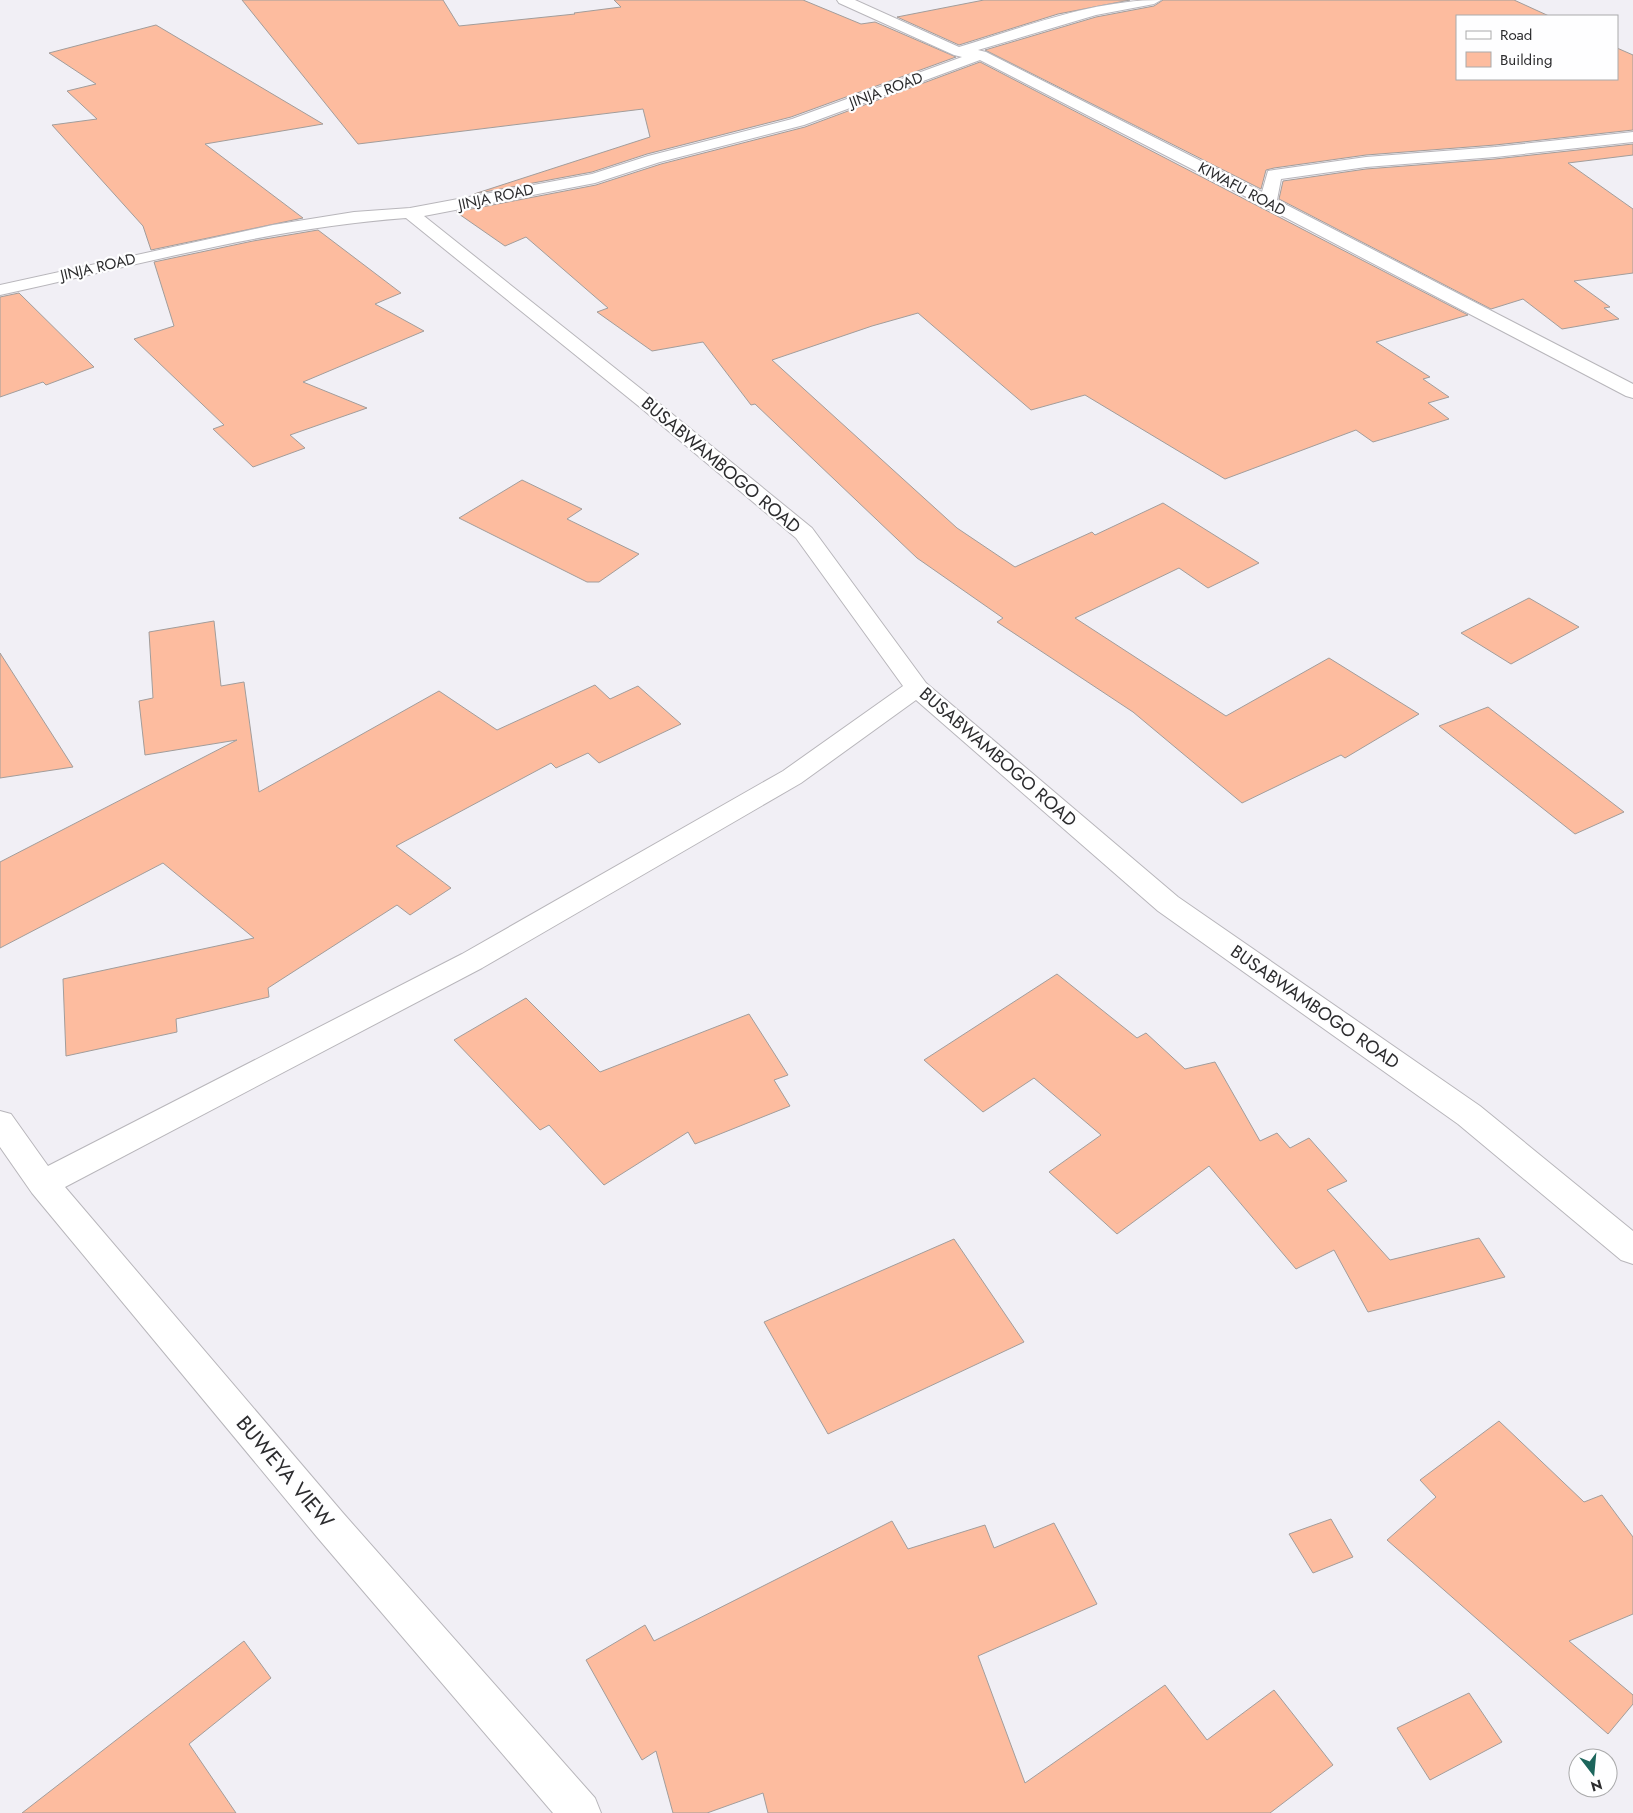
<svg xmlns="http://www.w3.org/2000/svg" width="1633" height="1813" viewBox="0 0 1633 1813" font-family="Jost,sans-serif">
	<rect width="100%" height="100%" fill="#f1eff5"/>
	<path fill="#fdbc9f" stroke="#a29d9b" d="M242 0H443L459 26 575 14 574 13 621 7 614 0H803L861 24 875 22 956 57 791 117 647 154 592 172 474 194 650 137 643 109 358 144Z
		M984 0H1130L1058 14 959 45 897 17Z
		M1163 0H1514L1549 16H1457V79H1617V48L1633 55V130L1495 145 1366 155 1274 168 1266 170 1261 189 985 50 1096 17 1154 6Z
		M156 25 323 124 205 144 303 218 151 250 143 226 52 125 97 119 67 91 96 84 49 53Z
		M980 62 1468 315 1376 342 1430 377 1423 379 1449 397 1428 403 1449 419 1373 442 1356 430 1225 479 1085 395 1031 410 918 313 872 326 772 360 957 528 1015 567 1092 532 1095 535 1163 503 1259 563 1208 588 1179 568 1075 618 1226 716 1329 658 1419 714 1345 758 1341 755 1242 803 1133 712 997 622 1003 618 917 558 755 404 751 405 703 342 652 351 597 312 608 308 526 237 505 246 456 212 596 185 661 164 805 127Z
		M1633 144V155L1568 163 1633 209V273L1574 281 1610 307 1604 308 1619 319 1562 329 1523 299 1491 309 1279 199 1283 181 1366 169 1495 159Z
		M318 230 401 293 375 304 424 331 303 382 367 408 290 435 305 448 253 467 213 429 224 425 134 339 174 326 154 262 253 241Z
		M19 293 94 367 46 385 43 382 0 397V297Z
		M522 480 582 509 567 519 639 554 599 582H587L459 518Z
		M1529 598 1579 627 1511 664 1461 633Z
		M214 621 221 686 244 682 259 792 439 691 497 730 595 685 610 699 638 686 681 724 599 763 588 753 556 768 551 763 396 846 451 888 410 915 397 905 268 988 269 997 176 1019 177 1032 66 1056 63 979 254 938 163 863 0 948V862L237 740 145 755 139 701 153 698 149 632Z
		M0 653 73 767 0 778Z
		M1488 707 1624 812 1575 834 1439 726Z
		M1057 974 1137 1038 1146 1033 1185 1069 1215 1062 1260 1141 1277 1133 1290 1148 1309 1138 1347 1181 1327 1190 1390 1260 1479 1238 1505 1277 1368 1312 1334 1250 1296 1269 1209 1166 1117 1234 1049 1172 1101 1135 1034 1078 983 1112 924 1060Z
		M526 998 600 1072 749 1014 788 1075 774 1080 790 1106 695 1144 688 1132 604 1185 549 1125 540 1130 454 1040Z
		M954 1239 1024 1342 828 1434 764 1322Z
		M1499 1421 1584 1502 1602 1495 1633 1537V1614L1569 1641 1633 1695V1704L1608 1734 1387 1540 1436 1497 1420 1480Z
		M1331 1519 1353 1557 1313 1573 1289 1534Z
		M892 1521 908 1549 985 1525 994 1548 1054 1523 1097 1604 978 1656 1025 1783 1165 1685 1207 1740 1274 1690 1333 1765 1270 1813H768L763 1793 707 1813H673L656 1751 642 1760 586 1660 645 1625 654 1641Z
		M244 1641 271 1678 189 1744 236 1813H22Z
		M1469 1693 1502 1742 1430 1780 1397 1728Z"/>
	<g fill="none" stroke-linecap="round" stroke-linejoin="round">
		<g stroke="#b8b6bb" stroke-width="2">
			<path id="street" d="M837 0H855L959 47C1025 27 1092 0 1161 0L1154 4 1096 15 978 50 986 52 1262 192 1268 171 1274 170 1366 157 1495 147 1633 132V142L1495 157 1366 167 1281 179 1277 200 1633 384V398L1626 396 1269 209 1262 208 1260 204 980 60 804 125 660 162 595 183 424 216 655 400 812 528 926 683 1178 897 1480 1106 1633 1231V1264L1621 1260 1458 1124 1158 911 916 700 801 783 482 968 65 1187 343 1513 595 1798 601 1813H553L317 1537 32 1193 0 1147V1111L11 1114 48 1166 462 954 783 771 903 686 796 538 641 408 406 218C269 228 134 266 0 295V285L273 225 354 212 410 208 592 174 648 156 792 119 962 57 954 55 839 3Z"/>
		</g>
		<use href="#street" fill="#fff" fill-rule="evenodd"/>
	</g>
	<g text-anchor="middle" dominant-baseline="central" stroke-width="4.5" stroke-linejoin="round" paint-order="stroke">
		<g font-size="15" fill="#2c2c2e" stroke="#fefeff">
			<text transform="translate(886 90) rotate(-20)">JINJA ROAD</text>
			<text transform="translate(1242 189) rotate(28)">KIWAFU ROAD</text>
			<text transform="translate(496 197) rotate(-12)">JINJA ROAD</text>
			<text transform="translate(98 267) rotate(-13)">JINJA ROAD</text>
		</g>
		<g font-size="18" fill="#2c2c2e" stroke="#fefeff">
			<text transform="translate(721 465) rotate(40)">BUSABWAMBOGO ROAD</text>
			<text transform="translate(998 757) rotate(41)">BUSABWAMBOGO ROAD</text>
			<text transform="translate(1315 1007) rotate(35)">BUSABWAMBOGO ROAD</text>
		</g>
		<g font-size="21" fill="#2c2c2e" stroke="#fefeff">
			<text transform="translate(285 1472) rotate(50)">BUWEYA VIEW</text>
		</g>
	</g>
	<rect x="1456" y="15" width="162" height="65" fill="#fefeff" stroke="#aaaaab"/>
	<rect x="1466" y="31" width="25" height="8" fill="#ffffff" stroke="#aaaaab"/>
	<text x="1500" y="40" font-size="15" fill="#2c2c2e">Road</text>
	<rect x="1466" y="52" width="25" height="15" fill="#fdbc9f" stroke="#aaaaab"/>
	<text x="1500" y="65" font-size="15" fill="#2c2c2e">Building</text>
	<g transform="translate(1593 1773) rotate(164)"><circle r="24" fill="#fefeff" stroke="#aaaaab"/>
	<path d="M0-4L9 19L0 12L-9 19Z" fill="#1c655c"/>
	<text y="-8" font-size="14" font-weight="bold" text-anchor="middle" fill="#2c2c2e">N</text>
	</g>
</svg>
